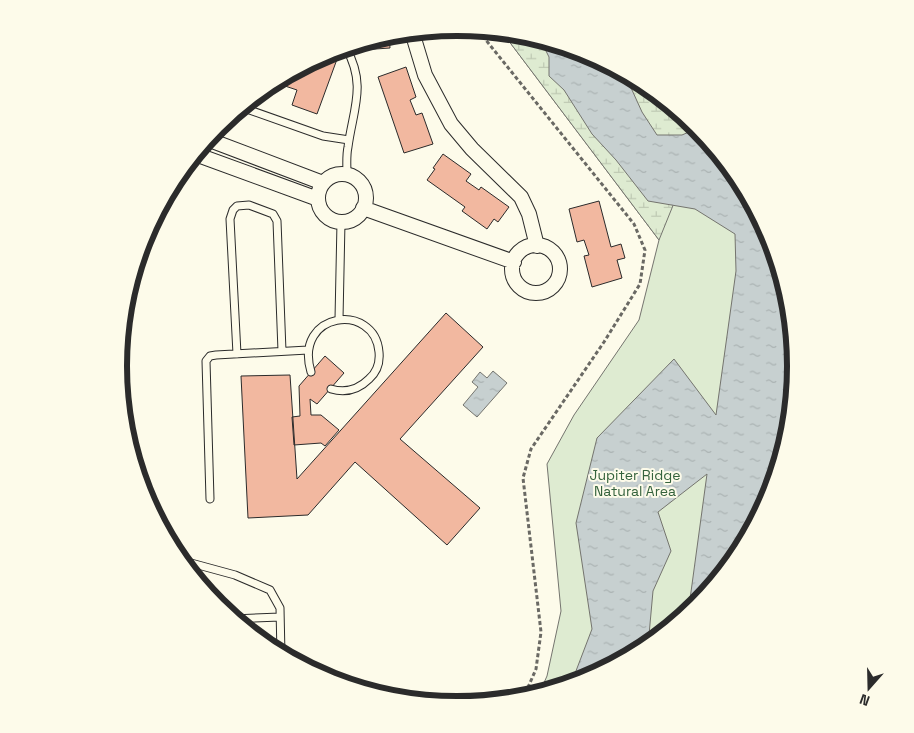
<svg xmlns="http://www.w3.org/2000/svg" width="914" height="733" viewBox="0 0 914 733" font-family="'Space Grotesk',sans-serif">
	<defs>
		<pattern id="wetland-marsh" width="20" height="14" patternUnits="userSpaceOnUse" patternTransform="scale(1.25)"><rect width="20" height="14" fill="#deebd1"/><path d="M1 5h8M5 5V1M11 12h8M15 12V8" fill="none" stroke="#bfcab4"/></pattern>
		<pattern id="water-ripples" width="26" height="14" patternUnits="userSpaceOnUse" patternTransform="scale(1.25)"><rect width="26" height="14" fill="#c7d0d0"/><path d="M2 4q2-2 4 0t4 0M15 11q2-2 4 0t4 0" fill="none" stroke="#abb3b3"/></pattern>
	</defs>
	<rect width="100%" height="100%" fill="#fdfbea"/>
	<path fill="#deebd1" stroke="#74746e" d="M502 32 523 34 587 53 646 85 697 127 749 264 706 595C677 630 628 661 587 679 572 686 555 689 539 694L547 676 561 611 547 464 574 415 639 320 659 240Z"/>
	<path fill="url(#wetland-marsh)" stroke="#74746e" d="M502 32 523 34 587 53 646 85 697 127 702 134 659 240Z"/>
	<path fill="url(#water-ripples)" stroke="#74746e" d="M540 39 587 53 618 70 632 90 642 112 657 135H682L698 128 739 178 770 237 790 301 796 367 789 433 770 496 739 555 697 606 688 614 707 474 658 512 671 551 653 591 648 646 586 680 571 684 592 629 576 523 597 438 674 359 716 415 736 271 735 234 695 209 648 201 616 160 592 134 564 90 549 76V57Z
		M493 371 507 383 477 417 463 405 478 387 472 382 480 372 487 378Z"/>
	<path fill="#f2b8a0" stroke="#2b2b2b" d="M389 35 390 48 361 50V43Z
		M339 50 340 51 317 114 292 105 297 90 273 82 328 53Z
		M406 67 416 97 410 100 416 115 422 113 433 144 404 153 378 77Z
		M443 154 471 174 466 181 479 190 481 187 509 207 498 222 494 219 487 229 462 211 465 207 427 180 435 169 433 168Z
		M599 201 611 247 621 244 625 258 617 260 622 278 592 287 584 256 589 255 584 240 577 242 569 209Z
		M446 313 483 347 400 439 480 508 447 545 355 462 308 515 248 518 241 376 290 375 297 479Z
		M325 356 344 373 317 404 310 399 311 415H321L339 430 325 446 321 443 294 445 292 417 300 416 299 386Z"/>
	<g fill="none" stroke-linecap="round" stroke-linejoin="round">
		<g stroke="#2b2b2b" stroke-width="9">
			<path id="service" d="M346 48C367 85 353 109 348 147 346 156 347 166 347 175
				M241 107 323 136 349 140
				M339 319 341 222
				M237 354 230 219 233 210 237 206 249 205 273 214 277 221 282 351
				M311 372C293 311 375 302 379 352 380 362 377 372 369 379 358 390 345 393 331 389
				M210 499 206 361 210 356 216 355 308 350
				M180 560 235 575 270 590 280 608 281 655
				M233 619 280 617"/>
		</g>
		<g stroke="#2b2b2b" stroke-width="16">
			<path id="minor" d="M412 32 425 75 451 124 472 149 521 197 529 214 537 246
				M207 139 323 183
				M195 154 318 199
				M318 198a24 24 0 1 1 48 0a24 24 0 1 1-48 0Z
				M363 208 514 262
				M512 269a24 24 0 1 1 48 0a24 24 0 1 1-48 0Z"/>
		</g>
		<path stroke="#6a6964" stroke-width="3" stroke-dasharray="4 2.5" stroke-linecap="butt" d="M480 30 481 34 634 224 645 250 640 284 604 342 531 449 523 478 541 632 536 669 523 699"/>
		<use href="#service" stroke="#fdfbea" stroke-width="7"/>
		<use href="#minor" stroke="#fdfbea" stroke-width="14"/>
	</g>
	<g text-anchor="middle" dominant-baseline="central" stroke-width="4" stroke-linejoin="round" paint-order="stroke">
		<g font-size="14" fill="#34623c" stroke="#fdfbea">
			<text x="635" y="475">Jupiter Ridge<tspan x="635" dy="16">Natural Area</tspan></text>
		</g>
	</g>
	<path d="M0 0H914V733H0ZM127 366a330 330 0 1 1 660 0a330 330 0 1 1-660 0Z" fill="#fdfbea" fill-rule="evenodd"/>
	<path fill="none" stroke="#2b2b2b" stroke-width="6" d="M127 366a330 330 0 1 1 660 0a330 330 0 1 1-660 0Z"/>
	<g transform="translate(869 688) rotate(200)" stroke="#fdfbea" stroke-width="4" paint-order="stroke">
	<path d="M0-4L9 19L0 12L-9 19Z" fill="#2b2b2b"/>
	<text y="-8" font-size="14" font-weight="bold" text-anchor="middle" fill="#2b2b2b">N</text>
	</g>
</svg>
